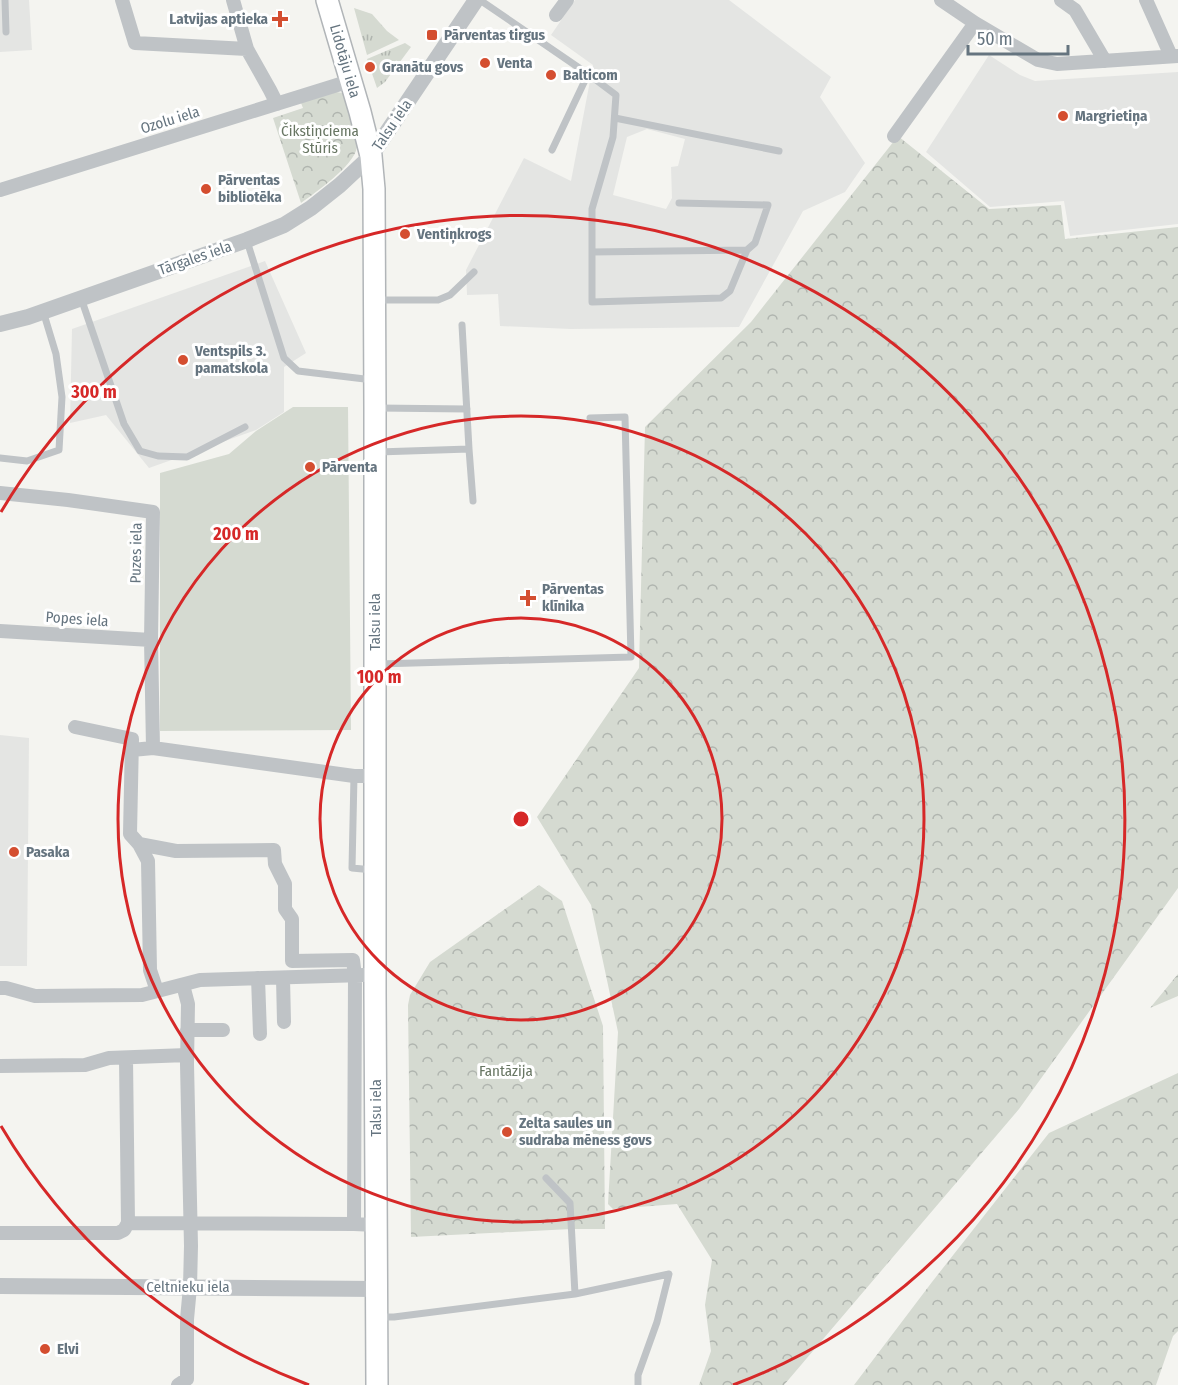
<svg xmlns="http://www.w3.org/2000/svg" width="1178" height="1385" viewBox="0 0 1178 1385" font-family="'Fira Sans Condensed',sans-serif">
	<defs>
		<pattern id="grass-tufts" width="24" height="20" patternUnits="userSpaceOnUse" patternTransform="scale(1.5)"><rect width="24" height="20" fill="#d5dad1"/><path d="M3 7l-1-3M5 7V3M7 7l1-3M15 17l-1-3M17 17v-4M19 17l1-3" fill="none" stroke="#b0b5af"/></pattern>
		<pattern id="forest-crowns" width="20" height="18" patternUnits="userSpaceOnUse" patternTransform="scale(1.5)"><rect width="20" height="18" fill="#d5dad1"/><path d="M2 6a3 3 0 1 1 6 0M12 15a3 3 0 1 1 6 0" fill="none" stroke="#b0b5af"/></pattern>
	</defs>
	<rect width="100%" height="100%" fill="#f4f4f0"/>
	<path fill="#e4e5e3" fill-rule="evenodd" d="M0 0H29L32 50 0 52Z
		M575 0H729L831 77 820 97 865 163 845 192 803 211 739 327 571 329 500 326 498 294 467 295 466 270 524 158 571 181 593 65 551 35ZM647 129 685 139 678 166 671 167 672 198 666 209 613 195 627 137Z
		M989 55 1020 75 1035 81 1178 72V224L1070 236 1064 201 990 207 926 152Z
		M265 261 306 353 284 367V412L256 430 149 468 106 415 70 423 72 329Z
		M0 735 29 738 27 966H0Z"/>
	<path fill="url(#grass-tufts)" d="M354 8 372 14 387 31 399 40 367 55Z
		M405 43 411 47 385 82 377 88 367 59Z"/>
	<path fill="url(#forest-crowns)" d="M336 92 343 93C349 101 350 110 353 119 355 128 359 137 357 147 354 166 316 192 301 203L273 118 303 108 301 103Z
		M898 136 989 209 1061 205 1065 239 1178 227V888L1019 1109 784 1385H699L711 1351 705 1305 712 1260 677 1204 613 1209 608 1204 618 1032 591 905 537 817 639 668 645 427 751 322Z
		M539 885 562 901 603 1026 605 1229H571L411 1237 408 1005 410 995 430 962Z
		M1178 974V996L1150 1008Z
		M1178 1073V1331L1173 1336 1156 1385H854L932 1282 1049 1133Z"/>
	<path fill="#d5dad1" d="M293 407H348L351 730 160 731V473L229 454 256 431Z"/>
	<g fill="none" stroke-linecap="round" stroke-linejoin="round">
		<g stroke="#b1b5b8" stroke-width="24">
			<path id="primary" d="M327 0 360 112 371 156 374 189 375 408V992L377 1385"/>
		</g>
		<path stroke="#bfc3c6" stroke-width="7" d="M5 0 6 32
			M480 0 588 74 552 150
			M588 74 616 95 613 137 592 209V302L721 298 730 291 747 250 592 252
			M615 118 779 151
			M679 203 768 205 755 243 747 250
			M247 241 284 358 298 371 373 380
			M81 298 124 424 140 451 158 456 187 457 245 427
			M377 300H438L450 295 474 272
			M462 325 469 449
			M378 408 467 409
			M378 452 469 449 473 501
			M0 458 27 461 59 450 62 397 56 354 43 311
			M378 664 631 657 625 417 590 418
			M354 776 352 868 373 870
			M546 1178 570 1203 575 1294
			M379 1317H394L575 1294 669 1274 657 1322 638 1375V1385"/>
		<path stroke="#bfc3c6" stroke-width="14" d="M122 0 135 43 247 49
			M233 0 247 49 270 90 277 104
			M941 0 975 23 1038 60 1057 64 1178 56
			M1061 0 1075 10 1105 61
			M1146 0 1171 56
			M556 15 567 0
			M894 136 975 23
			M0 190 350 81
			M0 493 68 500 153 512 151 640 153 748
			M0 631 151 640
			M75 727 132 739 130 834 139 844 148 861 150 970 157 991
			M132 750 153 748 354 776H375
			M139 844 176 851 274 850 275 864 285 884V909L292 919V961L353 960 355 976 354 1224
			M258 978 260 1034
			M283 978 284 1022
			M0 988H6L35 996 142 995 200 980 364 975
			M187 1030H223
			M126 1058 128 1223
			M0 1066 85 1065 109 1058 187 1055
			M0 1233H118L124 1230 128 1223 354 1224 376 1225
			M178 1385 187 1379V1319L190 1287 191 1246 187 1064 188 1004 183 985"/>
		<path stroke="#bfc3c6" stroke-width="16" d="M0 324 28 317 247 240 284 225 311 208 340 185 371 156 476 0
			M0 1286 377 1289"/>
		<use href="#primary" stroke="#fff" stroke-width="21"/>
	</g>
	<g fill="none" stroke="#d62828" stroke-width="3">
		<circle cx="521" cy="819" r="201"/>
		<circle cx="521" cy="819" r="403"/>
		<path d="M309 1385A604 604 0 0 1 1 1126M1 512A604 604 0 1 1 733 1385"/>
	</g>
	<g fill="#d44e30" stroke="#fff" stroke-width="2">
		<path d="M277 10h6v6h6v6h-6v6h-6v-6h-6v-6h6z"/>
		<rect x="426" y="29" width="12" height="12" rx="3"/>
		<circle cx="485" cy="63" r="6"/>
		<circle cx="370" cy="67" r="6"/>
		<circle cx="551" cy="75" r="6"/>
		<circle cx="1063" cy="116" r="6"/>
		<circle cx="206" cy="189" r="6"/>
		<circle cx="405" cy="234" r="6"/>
		<circle cx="183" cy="360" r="6"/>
		<circle cx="310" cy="467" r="6"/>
		<path d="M525 589h6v6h6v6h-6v6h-6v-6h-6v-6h6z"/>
		<circle cx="14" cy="852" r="6"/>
		<circle cx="507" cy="1132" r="6"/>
		<circle cx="45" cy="1349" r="6"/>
	</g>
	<g text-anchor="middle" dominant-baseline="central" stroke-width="6" stroke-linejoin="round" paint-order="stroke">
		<g font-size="15" font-weight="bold" fill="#65747f" stroke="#fff" text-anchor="start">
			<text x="268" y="19" text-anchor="end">Latvijas aptieka</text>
			<text x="444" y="35">Pārventas tirgus</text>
			<text x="497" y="63">Venta</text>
			<text x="382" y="67">Granātu govs</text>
			<text x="563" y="75">Balticom</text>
			<text x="1075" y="116">Margrietiņa</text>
			<text x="218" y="180">Pārventas<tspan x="218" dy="17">bibliotēka</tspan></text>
			<text x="417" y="234">Ventiņkrogs</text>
			<text x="195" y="351">Ventspils 3.<tspan x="195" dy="17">pamatskola</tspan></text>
			<text x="322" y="467">Pārventa</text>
			<text x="542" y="589">Pārventas<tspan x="542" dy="17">klīnika</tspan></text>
			<text x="26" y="852">Pasaka</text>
			<text x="519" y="1123">Zelta saules un<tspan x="519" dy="17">sudraba mēness govs</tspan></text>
			<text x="57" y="1349">Elvi</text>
		</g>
		<g font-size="15" fill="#65747f" stroke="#fff">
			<text transform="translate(345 61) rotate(74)">Lidotāju iela</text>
			<text transform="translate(170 120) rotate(-17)">Ozolu iela</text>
			<text transform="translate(392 125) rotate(-56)">Talsu iela</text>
			<text transform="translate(195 258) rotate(-19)">Tārgales iela</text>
			<text transform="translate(136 553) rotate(-89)">Puzes iela</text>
			<text transform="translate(77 619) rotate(4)">Popes iela</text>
			<text transform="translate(375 622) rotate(-90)">Talsu iela</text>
			<text transform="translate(376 1108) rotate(-90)">Talsu iela</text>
			<text x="188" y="1287">Celtnieku iela</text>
		</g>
		<g font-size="15" fill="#687663" stroke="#fff">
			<text x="320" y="131">Čikstiņciema<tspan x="320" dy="17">Stūris</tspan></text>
			<text x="506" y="1071">Fantāzija</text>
		</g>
	</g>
	<circle cx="521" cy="819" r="9" fill="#d62828" stroke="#fff" stroke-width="3"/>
	<g font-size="18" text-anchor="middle" font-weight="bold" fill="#d62828" stroke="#fff" stroke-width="6" stroke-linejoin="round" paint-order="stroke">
		<text x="94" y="398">300 m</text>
		<text x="236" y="540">200 m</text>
		<text x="379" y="683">100 m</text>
	</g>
	<path d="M968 45v9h100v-9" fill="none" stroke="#65747f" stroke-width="3"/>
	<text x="977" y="45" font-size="18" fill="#65747f" stroke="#ffffff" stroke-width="4.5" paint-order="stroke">50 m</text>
</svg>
